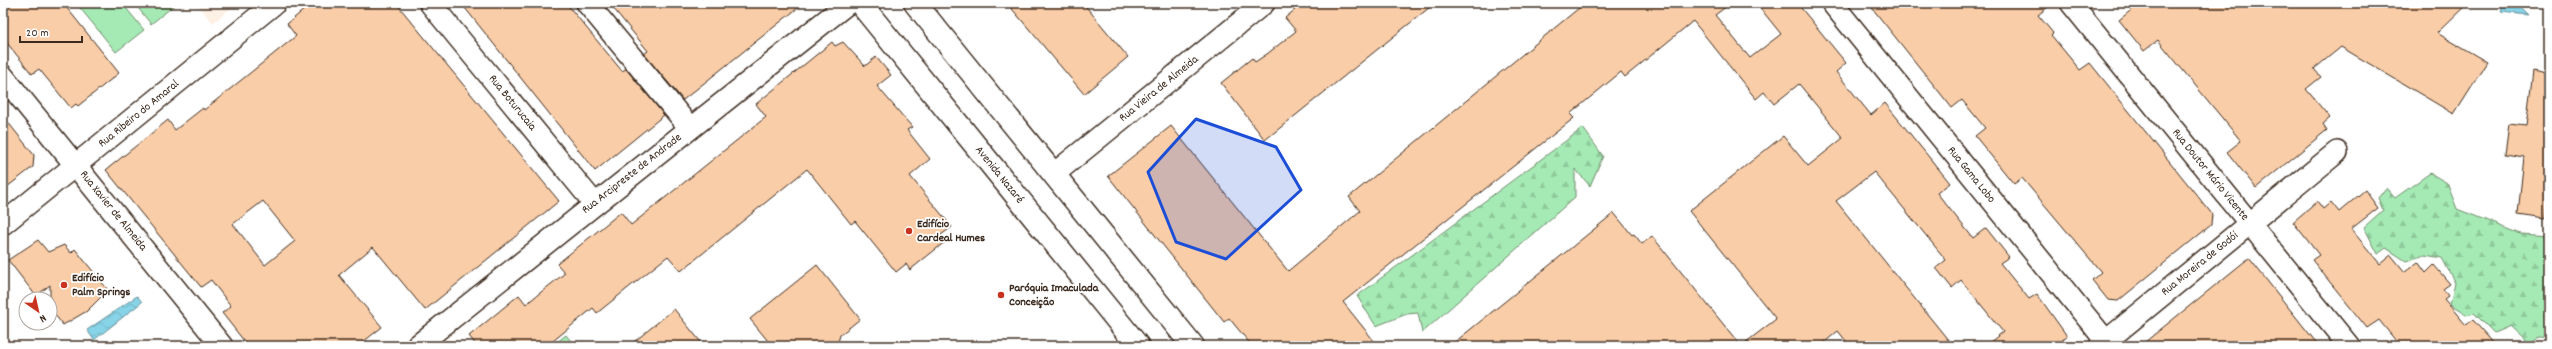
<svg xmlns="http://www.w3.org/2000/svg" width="2552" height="349" viewBox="0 0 2552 349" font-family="Dekko,sans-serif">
	<defs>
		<pattern id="forest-firs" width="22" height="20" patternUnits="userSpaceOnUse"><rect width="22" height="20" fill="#a5eab5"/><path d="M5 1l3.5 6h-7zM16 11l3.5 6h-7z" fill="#8fc99b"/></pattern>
		<pattern id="water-waves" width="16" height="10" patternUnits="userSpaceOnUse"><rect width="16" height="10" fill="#87d3e7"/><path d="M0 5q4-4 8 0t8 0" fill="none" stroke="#75b5c6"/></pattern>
	</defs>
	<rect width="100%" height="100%" fill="#fff"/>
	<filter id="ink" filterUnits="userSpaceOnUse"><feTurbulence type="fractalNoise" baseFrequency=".025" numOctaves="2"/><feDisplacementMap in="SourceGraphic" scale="8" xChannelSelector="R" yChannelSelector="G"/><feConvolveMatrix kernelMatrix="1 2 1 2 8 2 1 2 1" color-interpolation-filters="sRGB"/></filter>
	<g filter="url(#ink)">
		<path fill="#fdf0e5" d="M196 3H237L213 23Z"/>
		<path fill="url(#forest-firs)" stroke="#708a6a" d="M1583 128 1603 156 1590 186 1575 169V197L1422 333 1418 313 1407 314 1376 326 1357 296Z
			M2430 173 2447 183 2457 209 2521 234 2549 236V338L2538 337 2528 343 2510 326 2494 333 2474 313 2466 315 2450 305 2455 283 2442 258 2425 255 2406 261 2386 248 2378 254 2364 227 2383 210 2378 198 2386 188 2395 198Z"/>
		<path fill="#a5eab5" stroke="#708a6a" d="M76 3H122L144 30 116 52Z
			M134 3H177L151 24Z
			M566 335 575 346H552Z"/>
		<path fill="url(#water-waves)" stroke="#698f97" d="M2504 3H2516L2528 15 2501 12Z
			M137 296 142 302 94 340 87 330Z"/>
		<path fill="#f9cda8" stroke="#3b2a1e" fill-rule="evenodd" d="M3 3H63L119 73 78 106 76 104 71 108 39 69 32 74 3 38Z
			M312 3H396L559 201 425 310 373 247 339 275 382 327 358 346H248L222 313 231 306 211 280 201 287 106 170 168 120 175 130 203 108 204 110 296 36 287 24ZM263 201 295 241 265 265 233 224Z
			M461 3H566L622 71 626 69 664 115 595 171Z
			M609 3H804L683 100 644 54 648 51Z
			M1007 3H1083L1128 57 1084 94Z
			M1303 3H1435L1265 140 1221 83 1252 58 1255 62 1267 54 1296 31 1285 18Z
			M1585 3H1731L1715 15 1750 58 1781 34 1756 3H1797L1846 63 1836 72 1871 115 1885 103 1950 183 1937 193 1973 238 1986 228 2009 257 2000 263 2029 299 2037 294 2067 336 2053 346H1985L2003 332 1961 280 1952 288 1936 268 1946 260 1874 172 1836 201 1953 346H1850L1838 331 1820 346H1741L1776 319 1689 211 1783 136 1808 166 1843 138 1799 84 1774 104 1764 92 1756 99 1693 21 1625 77 1621 72 1570 114 1574 118 1343 302 1378 346H1252L1229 318 1224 322 1108 176 1171 126 1288 271 1360 211 1349 197Z
			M1868 3H2053L2038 15 2053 33 2051 35 2080 70 2090 63 2212 214 2211 225 2118 301 2108 300 2092 280 2101 272 2022 178 2014 184 1975 136 1985 128 1962 100 1952 108Z
			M2140 3H2468L2437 33 2487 62 2454 114 2341 47 2314 69 2321 77 2306 89 2330 118 2323 124 2327 130 2256 188 2227 152 2241 141 2158 40 2144 51 2119 20Z
			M832 42 835 46 843 42 865 66 876 57 891 75 877 86 912 127 907 130 930 159 910 176 952 227 941 235 946 241 910 270 906 264 896 272 855 221 851 224 807 169 681 271 668 256 597 313 593 308 547 346H477L469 336 519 295 526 304 565 273 557 264 621 212 631 225 766 117 756 104Z
			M2533 71 2549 75V193L2546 218 2518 214 2524 157 2505 154 2509 124 2526 126Z
			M3 116 34 155 33 167 3 190Z
			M2365 190 2378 208 2351 229 2380 264 2391 255 2405 272 2418 262 2426 273 2434 265 2450 284 2443 289 2448 296 2444 299 2466 325 2473 320 2496 346H2400L2379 320 2367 328 2312 260 2319 255 2293 222 2317 201 2323 209 2331 202 2339 212Z
			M1614 213 1632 235 1634 234 1642 244 1652 236 1741 346H1450Z
			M38 240 48 252 64 245 71 253 75 249 108 290 87 311 63 325 50 309V285L36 296 8 260Z
			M2249 258 2319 346H2140L2234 270Z
			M817 265 860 319 840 335 837 346H772L750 319Z
			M674 309 704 346H629Z"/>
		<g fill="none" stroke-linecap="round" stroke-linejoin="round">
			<g stroke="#3b2a1e" stroke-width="24">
				<path id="minor" d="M430 3 594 203
					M587 3 690 128
					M1832 3 2110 346
					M2071 3 2349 346
					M3 76 222 346
					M1054 174 1264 3
					M3 224 275 3
					M417 346 848 3
					M2100 346 2337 152"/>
			</g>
			<g stroke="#3b2a1e" stroke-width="25">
				<path id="major" d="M860 3 1138 346
					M915 3 1193 346"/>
			</g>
			<use href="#minor" stroke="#fff" stroke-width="21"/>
			<use href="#major" stroke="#fff" stroke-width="22"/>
		</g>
	</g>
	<path fill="#1d4ed8" fill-opacity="0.2" stroke="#1d4ed8" stroke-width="3" stroke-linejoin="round" d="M1196 119 1276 147 1301 190 1226 259 1176 242 1148 172Z"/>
	<g fill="#c8321e" stroke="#fff" stroke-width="1.5">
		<circle cx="909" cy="231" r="4"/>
		<circle cx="64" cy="285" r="4"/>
		<circle cx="1001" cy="295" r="4"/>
	</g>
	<g text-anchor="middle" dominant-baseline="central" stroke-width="3.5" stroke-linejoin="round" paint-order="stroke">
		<g font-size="12" fill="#3b2a1e" stroke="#fff">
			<text transform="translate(1159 89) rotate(-39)">Rua Vieira de Almeida</text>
			<text transform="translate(512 103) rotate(51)">Rua Boturucaia</text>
			<text transform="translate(139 114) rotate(-39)">Rua Ribeiro do Amaral</text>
			<text transform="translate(632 174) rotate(-38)">Rua Arcipreste de Andrade</text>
			<text transform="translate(999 175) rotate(51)">Avenida Nazaré</text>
			<text transform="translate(1971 175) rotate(51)">Rua Gama Lobo</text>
			<text transform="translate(2210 175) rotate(51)">Rua Doutor Mário Vicente</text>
			<text transform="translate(113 211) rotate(51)">Rua Xavier de Almeida</text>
			<text transform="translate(2200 264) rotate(-39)">Rua Moreira de Godói</text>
		</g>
		<g font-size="12" font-weight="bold" fill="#3b2a1e" stroke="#fff" text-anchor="start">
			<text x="917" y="224">Edifício<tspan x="917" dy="14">Cardeal Humes</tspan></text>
			<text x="72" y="278">Edifício<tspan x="72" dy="14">Palm Springs</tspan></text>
			<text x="1009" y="288">Paróquia Imaculada<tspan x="1009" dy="14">Conceição</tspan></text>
		</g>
	</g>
	<rect width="2552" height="349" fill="none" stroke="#fff" stroke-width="16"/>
	<rect x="8" y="8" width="2536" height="333" fill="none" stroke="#3b2a1e" stroke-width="1.5" filter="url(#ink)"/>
	<g transform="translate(38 311) rotate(146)"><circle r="19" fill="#ffffff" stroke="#b1aaa5"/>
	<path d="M0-3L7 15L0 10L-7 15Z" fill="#c8321e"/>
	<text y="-6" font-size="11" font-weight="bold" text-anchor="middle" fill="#3b2a1e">N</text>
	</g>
	<path d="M20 36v6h62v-6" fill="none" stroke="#3b2a1e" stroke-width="2"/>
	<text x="26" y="36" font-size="12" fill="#3b2a1e" stroke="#ffffff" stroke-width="3" paint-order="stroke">20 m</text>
</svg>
